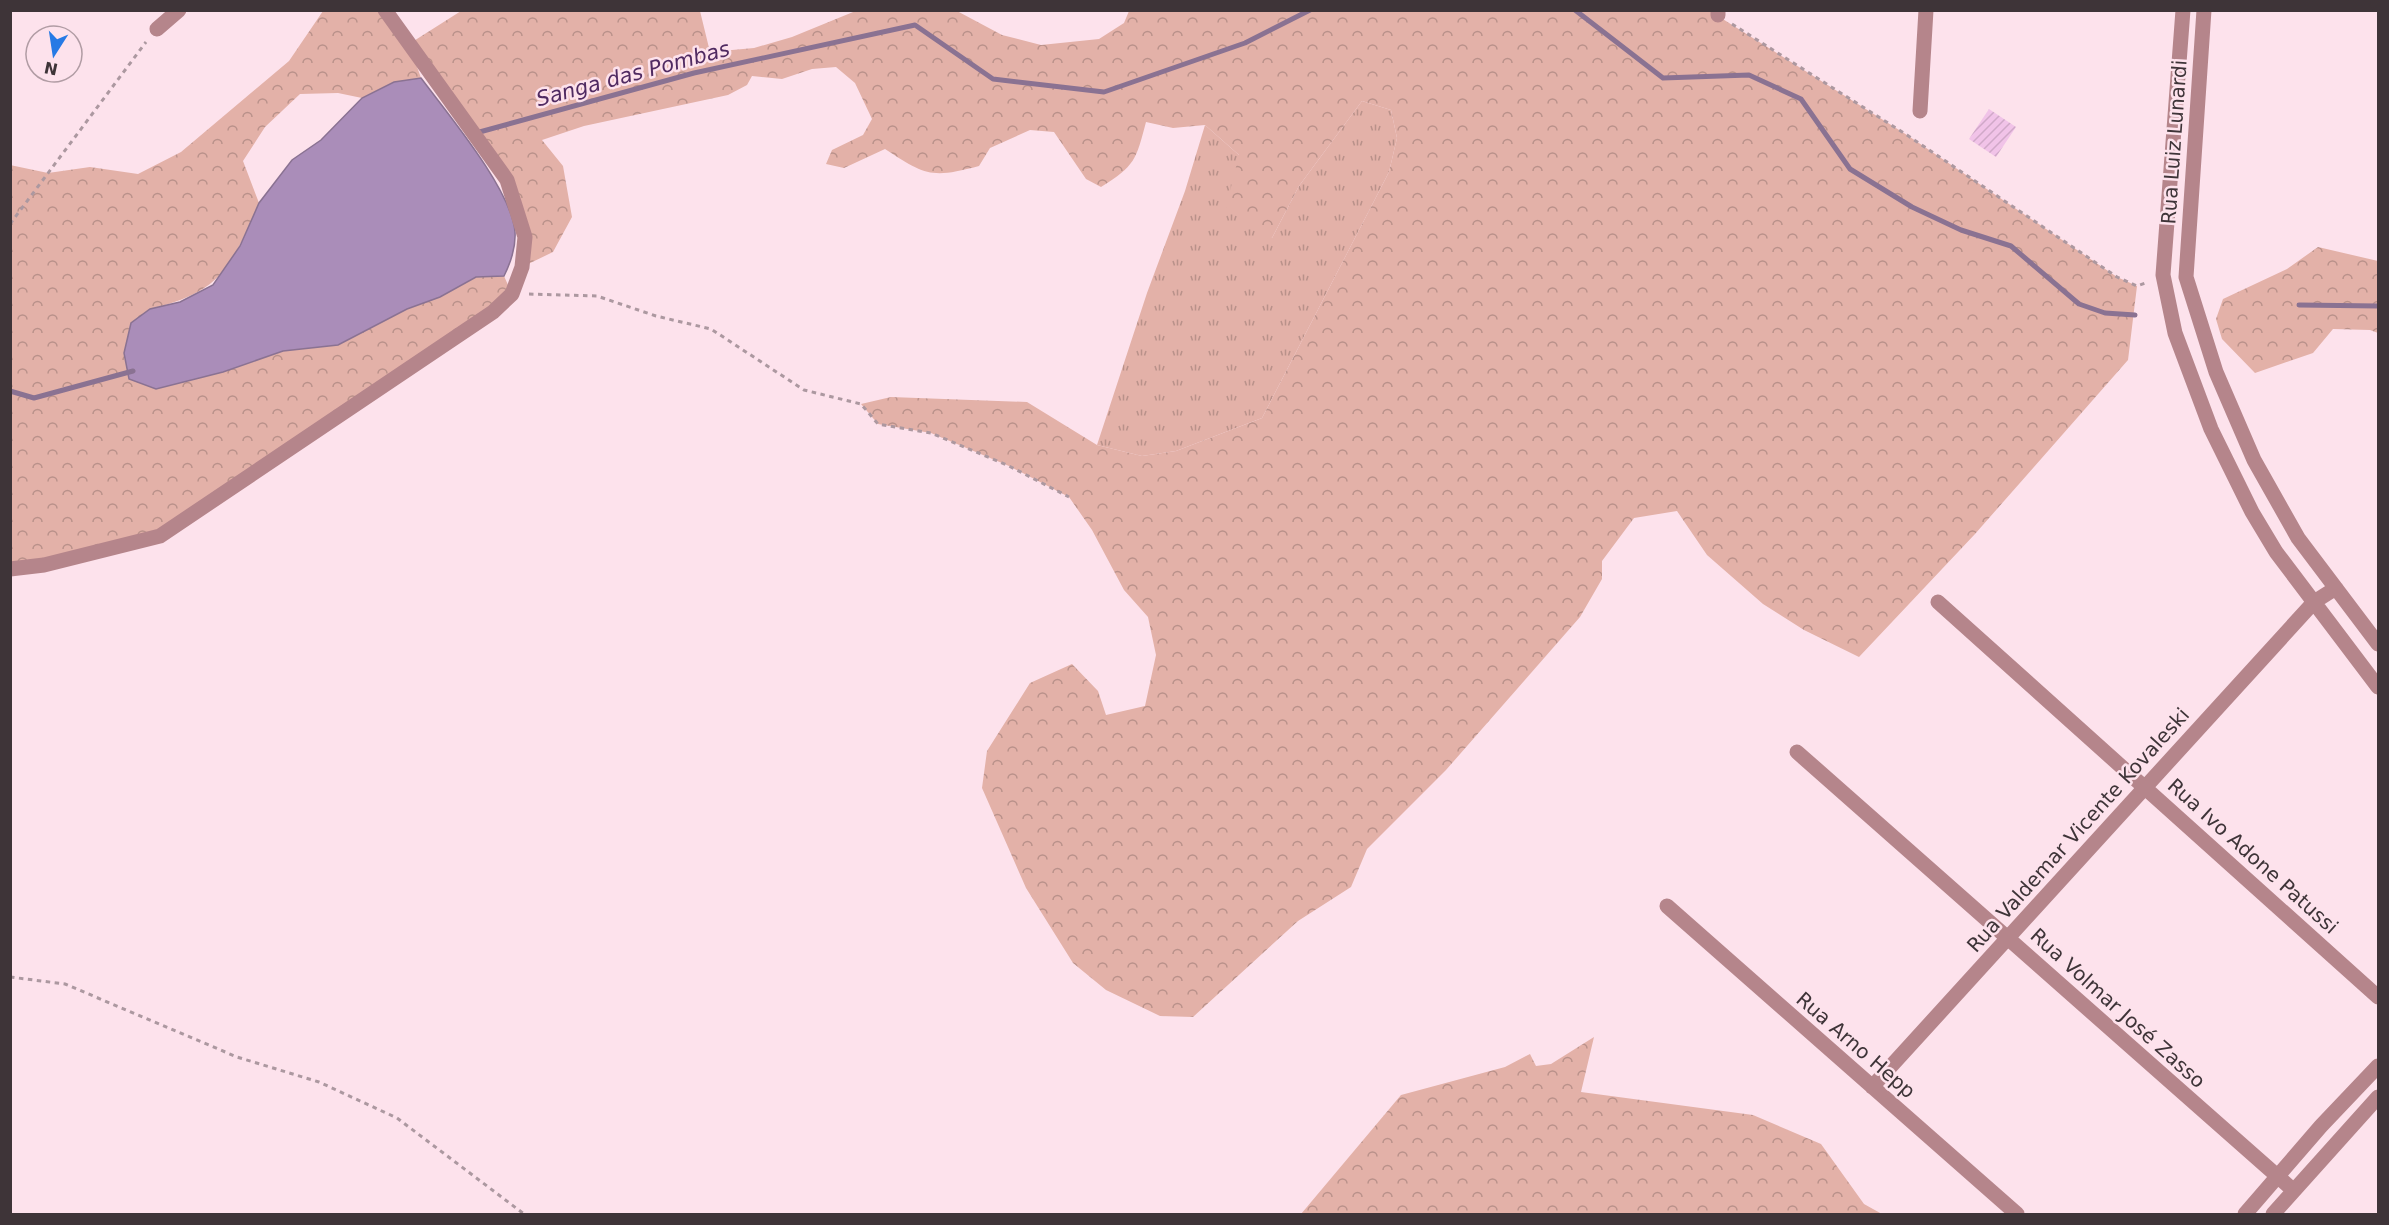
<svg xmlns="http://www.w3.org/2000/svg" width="2389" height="1225" viewBox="0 0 2389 1225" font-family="'DejaVu Sans',sans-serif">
	<defs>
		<pattern id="grass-tufts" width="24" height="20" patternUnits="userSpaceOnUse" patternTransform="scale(1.5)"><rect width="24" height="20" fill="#e3b1a8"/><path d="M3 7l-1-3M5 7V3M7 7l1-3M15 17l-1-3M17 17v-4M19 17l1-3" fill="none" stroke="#b9918a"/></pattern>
		<pattern id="forest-crowns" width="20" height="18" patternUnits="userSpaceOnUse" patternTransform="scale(1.5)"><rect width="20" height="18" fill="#e3b1a8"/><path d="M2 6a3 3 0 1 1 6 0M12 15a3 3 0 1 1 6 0" fill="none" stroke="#b9918a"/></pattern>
		<pattern id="building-hatch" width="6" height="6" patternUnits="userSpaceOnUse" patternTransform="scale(1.5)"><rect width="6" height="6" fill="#f1c3e8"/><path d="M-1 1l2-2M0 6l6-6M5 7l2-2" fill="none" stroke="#d0a8c8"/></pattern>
	</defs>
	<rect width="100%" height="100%" fill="#fde2ec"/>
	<path fill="url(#grass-tufts)" d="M1362 101 1391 110 1397 138 1389 172 1262 418 1176 451 1142 456 1097 445 1147 293 1185 191 1205 125 1239 155 1272 238 1299 186Z"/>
	<path fill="url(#forest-crowns)" d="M858 10 957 11 1002 35 1041 45 1099 39 1124 23 1129 11H1710L1907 135 2117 277 2137 286 2128 360 1975 534 1859 657 1804 630 1763 604 1707 555 1677 511 1634 518 1602 561V579L1580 617 1446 770 1367 849 1351 887 1298 921 1193 1017 1160 1016 1106 990 1073 963 1026 888 982 788 987 751 1030 683 1072 664 1098 691 1106 715 1145 706 1156 655 1148 617 1124 590 1092 530 1069 497 1009 466 931 433 878 424 861 404 891 397 1027 402 1097 445 1142 456 1176 451 1262 418 1389 172 1397 138 1391 110 1362 101 1299 186 1272 238 1226 207 1239 155 1205 125 1173 128 1146 122C1136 160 1135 166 1101 187L1086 179 1054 132 1030 130 990 148 979 166C931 179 925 175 885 149L844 168 826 164 832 150 863 135 872 119 855 83 836 67 812 69 782 79 752 76 747 85 728 95 584 126 542 140 563 166 572 217 553 252 522 267 525 237 507 180 410 47 421 78 394 82 362 98 338 93 300 94 265 127 243 161 259 203C231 267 222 292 150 309L156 389 223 372 283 351 338 345 407 309 440 297 476 277 504 276 512 294 160 536 11 569 10 165 48 173 90 167 138 174 181 152 289 61 323 11H385L409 44 461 11H700L710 52 754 48 792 37Z
		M2318 247 2378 261V333L2370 330 2333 329 2313 353 2255 373 2222 339 2216 319 2223 299 2287 269Z
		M1594 1037 1581 1092 1753 1115 1821 1144 1864 1204 1882 1214H1301L1401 1095 1505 1067 1530 1054 1536 1066 1551 1064Z"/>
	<path fill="#aa8db9" stroke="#8a7292" stroke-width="1.5" d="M421 78C447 113 512 190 515 232 516 248 511 262 504 276L476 277 440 297 407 309 338 345 283 351 223 372 156 389 129 379 124 353 131 323 150 309 180 302 213 285 240 246 259 203 292 160 321 140 362 98 394 82Z"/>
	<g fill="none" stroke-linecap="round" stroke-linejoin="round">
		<path stroke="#8a7292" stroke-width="5" d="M1575 10 1663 78 1749 75 1801 99 1850 169 1912 207 1961 230 2011 246 2079 304 2105 313 2135 315
			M476 133 694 73 915 25 993 79 1104 92 1245 43 1310 10
			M2299 305 2378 306
			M10 391 34 398 133 371"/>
	</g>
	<path fill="url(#building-hatch)" d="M1989 109 2016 127 1996 157 1969 139Z"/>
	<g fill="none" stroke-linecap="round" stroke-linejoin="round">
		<path stroke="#ac98a0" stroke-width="3" stroke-dasharray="4.5 4.5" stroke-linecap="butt" d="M1732 24 1907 135 2117 277 2137 286 2148 282
			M10 224 146 42
			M529 294 597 296 656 316 711 329 804 390 861 404 878 424 931 433 1009 466 1069 497
			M10 977 65 984 237 1057 319 1082 397 1118 524 1214"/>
		<path stroke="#b5858b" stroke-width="15" d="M2183 10 2163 275 2175 333 2211 429 2252 512 2276 552 2378 687
			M2204 10 2186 277 2216 372 2254 460 2298 538 2378 644
			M1718 15V10
			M157 29 179 10
			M1920 111 1926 10
			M10 569 44 565 160 536 493 312 512 294 522 267 525 237 507 180 385 10
			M1938 602 2378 997
			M1797 752 2293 1190
			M1667 906 2017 1214
			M1872 1087 2314 602 2336 588
			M2245 1214 2321 1126 2378 1066
			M2273 1214 2378 1097"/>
	</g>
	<g text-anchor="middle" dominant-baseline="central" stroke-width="5" stroke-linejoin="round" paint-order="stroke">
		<g font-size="20" fill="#3e3438" stroke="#fde2ec">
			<text transform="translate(2174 142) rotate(-86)">Rua Luiz Lunardi</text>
			<text transform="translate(2078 830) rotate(-48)">Rua Valdemar Vicente Kovaleski</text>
			<text transform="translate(2253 856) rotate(42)">Rua Ivo Adone Patussi</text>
			<text transform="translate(2118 1008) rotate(42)">Rua Volmar José Zasso</text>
			<text transform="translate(1856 1045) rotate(41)">Rua Arno Hepp</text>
		</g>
		<g font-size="21" font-style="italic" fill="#502a61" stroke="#fde2ec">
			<text transform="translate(633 74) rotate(-15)">Sanga das Pombas</text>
		</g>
	</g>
	<rect width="2389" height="1225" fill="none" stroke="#3e3438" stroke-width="24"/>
	<g transform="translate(54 54) rotate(192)"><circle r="28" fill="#fde2ec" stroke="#b19ca4" stroke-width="1.5"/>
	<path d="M0-4.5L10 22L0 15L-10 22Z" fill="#277ae5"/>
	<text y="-9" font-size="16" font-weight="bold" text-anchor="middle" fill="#3e3438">N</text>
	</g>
</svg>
